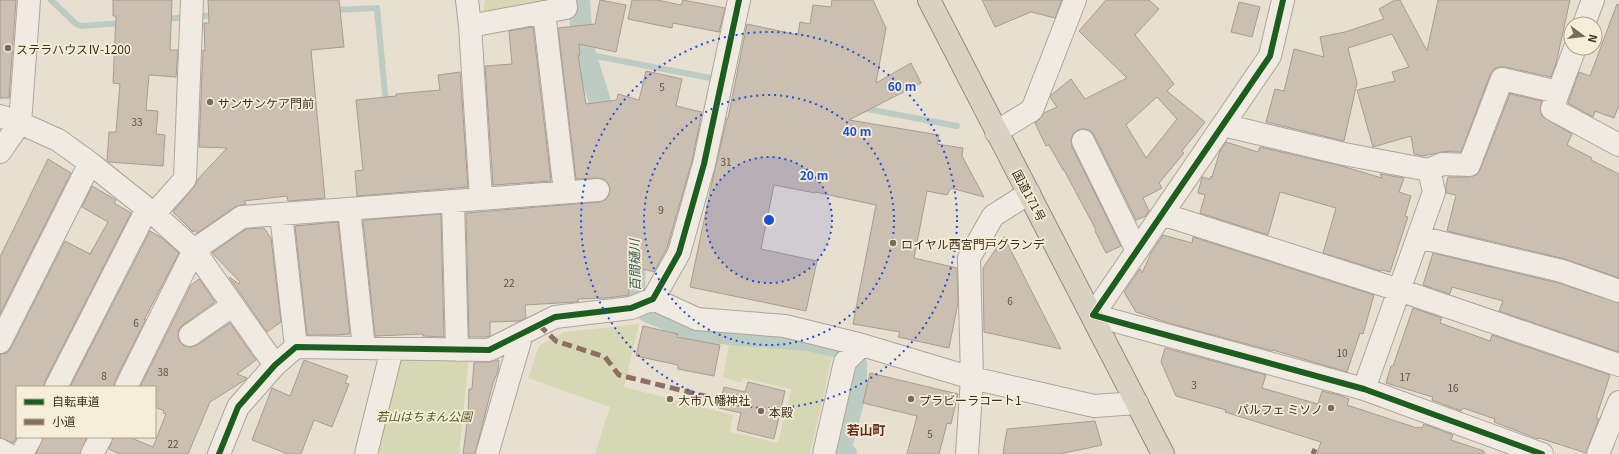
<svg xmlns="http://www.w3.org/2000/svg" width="1619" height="454" viewBox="0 0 1619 454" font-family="Georgia,'Noto Sans JP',serif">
	<rect width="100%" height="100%" fill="#e7e0d1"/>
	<path fill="#d6d7b3" d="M485 0H555L483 14Z
		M639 324 624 387 733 415 730 432 778 443 791 389 744 378 740 383 723 377 730 340 791 344 832 357 810 454H595L610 407 528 378 539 346 564 332Z
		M404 355 469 357 459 454H376L396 362Z"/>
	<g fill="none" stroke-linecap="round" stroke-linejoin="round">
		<path stroke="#bcccc2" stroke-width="6" d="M51 0 76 24 81 26 122 23
			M333 10 377 8 386 104
			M164 19 216 15
			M585 54 716 79
			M862 108 957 126"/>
		<path stroke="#bcccc2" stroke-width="22" d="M579 0 582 41 585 54 609 131
			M635 238 634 298 647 311 695 331 808 340 839 347 856 364V391L840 451 846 454"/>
	</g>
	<path fill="#cbbfb2" stroke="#a89c90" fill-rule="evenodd" d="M0 0H16L9 98H0Z
		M113 0H172L170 50H178L176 77 149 75 146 110 158 111 156 134 165 135 163 166 109 162 107 160 109 132H116L120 84 113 83 116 16H113Z
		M208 0H339L344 47 311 50 325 198 288 201 287 196 244 201 246 204 235 207 197 233 194 230 193 232 173 212 194 187 198 179 227 148 199 147 203 50 205 51 204 23H209Z
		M600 0 626 5 616 52 579 44 580 55H578L586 104 617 100 618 94 639 100 646 71 682 79 676 106 702 112 692 161 667 248 654 272 629 265V295L606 298 578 299V302H576L525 305 526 318 520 321 490 322V336L486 337H469L466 213 599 202 605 200 609 195 610 189 608 183 603 179 597 178 576 179 558 28 595 24Z
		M632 0H657L681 5 683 0 725 8 719 32 673 23 672 28 628 19Z
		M832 0H873L886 28 876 83 911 63 921 83 849 120 939 135 937 144 963 148 962 156 984 197 951 188 947 195 927 191 914 258 957 268 958 303 949 348 898 337 900 332 853 324 876 205 815 192V193L774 185 761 249 817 261 806 311 690 287 713 178 727 118H728L747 24 798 35 800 22 810 24 813 5 831 7Z
		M982 0H1062L1055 18 1031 12 995 27Z
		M1106 0H1149L1159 9 1135 35 1174 84 1167 91 1205 122 1182 151 1184 153 1159 183 1162 188 1143 198 1149 211 1146 216 1136 220 1094 135 1090 130 1083 129 1078 130 1073 134 1071 140 1072 147 1121 246 1106 253 1095 231 1096 230 1064 170H1063L1049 145 1046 146 1035 123 1039 120 1044 113 1057 107 1050 97 1051 95 1071 79 1085 99 1127 78 1079 31ZM1157 97 1177 119 1146 158 1126 125Z
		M1395 0H1400L1427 51 1438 0H1570L1556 64 1551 77 1505 67H1499L1494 69 1490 75 1461 152H1454V151L1442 152 1423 156 1414 154 1411 136 1373 147 1357 90 1395 81 1392 72 1409 67 1392 34 1348 48 1357 83 1344 141 1266 122 1275 89 1284 91 1294 49 1324 57 1320 37 1345 32 1384 19 1379 9Z
		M1239 2 1260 7 1252 37 1231 32Z
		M1617 4 1619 5V105L1614 118 1595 111 1593 117 1568 103 1579 72 1590 76Z
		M533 27 551 181 493 185 485 66 512 64 509 31Z
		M460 72 468 187 357 196 355 171 363 170 356 100 396 96V94L440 90 438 75Z
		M1510 94 1542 101 1540 110 1542 116 1572 134 1567 145 1592 158 1591 160 1619 174V278L1565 259 1447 231 1456 195 1446 193V186L1448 177H1469L1476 175 1480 170Z
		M1226 142 1258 152 1260 147 1338 165 1382 178 1380 174 1404 178 1399 192 1411 196 1405 216 1408 217 1390 272 1382 270 1381 271 1323 253 1336 208 1280 192 1268 235 1200 213 1205 195 1198 193 1202 177 1210 179 1211 176 1212 177 1220 151Z
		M48 159 71 173 0 314V257Z
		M92 186 116 200 114 203 131 213 45 381 44 387H17V437L13 443 0 438V354L7 353 11 348 65 241 90 254 108 222 82 207Z
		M441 214 444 337 423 336V334L375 336 363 220Z
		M338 222 350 334 336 335H307L295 226Z
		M264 228 271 238 281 322 267 332 229 277 239 284 240 282 212 253 246 229Z
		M150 231 162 238 179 253 144 320 146 319 115 381 114 387H70Z
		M1163 235 1192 243 1193 237 1374 295 1363 334 1360 333 1347 372 1273 350V351L1172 324 1136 312 1124 292 1140 269 1142 273 1151 253Z
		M1004 237 1061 349 984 332 983 268Z
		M1433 253 1558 283 1619 303V352L1499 311 1503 301 1452 287 1450 294 1423 285Z
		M199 279 215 302 183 325 179 329 178 336 180 342 184 346 191 347 197 345 230 323 256 360 237 374 247 378 245 380 210 402 188 454H120L109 449 113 437H129L153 447 166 414 163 413 164 411 155 407V387H140L191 285Z
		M1413 308 1442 318 1440 323 1490 341 1492 335 1610 375 1596 418 1599 419 1586 453 1539 438 1538 439 1494 422 1495 419 1463 408 1461 411 1432 400 1433 397 1386 383 1391 366H1393Z
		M643 326 678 334 677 337 720 345 714 376 678 369V365L636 356Z
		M1165 348 1266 375 1262 388 1318 404 1322 391 1339 395 1349 399 1347 405 1417 428 1418 427 1422 428 1424 424 1453 435 1451 440 1484 451V454H1317L1321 442 1225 412 1226 410 1176 396 1161 362Z
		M304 360 348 376 345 383 349 384 332 427 314 420 301 454H288L252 440 272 388 290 396Z
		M496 360H499L498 371 493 383 475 454H463L468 416 469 389H472L474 362H489Z
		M870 373 958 394 951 424 947 423 939 454H907L917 416 863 403Z
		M748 382 785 391 774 439 737 430 741 413 719 408 724 387 745 392Z
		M1095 421 1102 445 1060 454H1003L1007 429Z
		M43 437H87L80 454H36Z"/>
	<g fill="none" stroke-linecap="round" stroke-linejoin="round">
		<g stroke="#ada599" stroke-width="24">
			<path id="minor" d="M467 0 470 26 481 198
				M1283 0 1270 56 1093 315 1364 389 1542 454
				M544 12 565 192
				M1584 24 1593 0
				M470 26 566 8 565 0
				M1575 48 1552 109 1619 145
				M0 116 20 123 58 140 90 163 154 214 194 250 275 365
				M1223 125 1344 154 1429 170 1434 192 1364 389
				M996 132 1032 110 1075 0
				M1083 141 1137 251
				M0 152 20 123 29 0
				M1429 170 1442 164 1469 165 1502 79 1558 92
				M453 201 457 350
				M349 209 364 348
				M154 214 185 179 192 0
				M281 214 296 347
				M1162 214 1399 290 1619 365
				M1418 237 1562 271 1619 291
				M653 299 697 319 785 326 862 345 972 378 1094 406 1137 403
				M190 335 232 306
				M0 342 90 163
				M56 387 147 209
				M126 387 194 250 242 217 598 190
				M0 450 7 454
				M22 454 31 437
				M92 454 101 437
				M219 454 238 407 275 365 296 347 489 350 555 317 631 308 653 299 679 253 704 164 739 0
				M366 454 392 349
				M487 454 522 334
				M824 454 845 362 862 345
				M967 454 972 378 969 258 993 216 1029 193
				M1598 454 1619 402"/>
		</g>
		<g stroke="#928b80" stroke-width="24">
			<path id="highway" d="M929 0 1163 454"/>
		</g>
		<use href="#minor" stroke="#efebe3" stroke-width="22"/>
		<use href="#highway" stroke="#dad1c2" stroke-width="22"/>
		<path stroke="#8d6e63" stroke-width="5" stroke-dasharray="10 5" stroke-linecap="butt" d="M539 325 556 341 605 357 619 375 713 398
			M1313 454 1315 449"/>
		<g stroke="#f7eed8" stroke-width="8">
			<path id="cycleway" d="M1283 0 1270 56 1093 315 1364 389 1542 454
				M219 454 238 407 275 365 296 347 489 350 555 317 631 308 653 299 679 253 704 164 739 0"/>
		</g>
		<use href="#cycleway" stroke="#1b5e20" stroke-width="6"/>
	</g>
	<circle cx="769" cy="220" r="63" fill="#1d4ed8" fill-opacity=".12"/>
	<g fill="none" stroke="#1d4ed8" stroke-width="2" stroke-dasharray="2 4">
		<circle cx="769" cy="220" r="63"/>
		<circle cx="769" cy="220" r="125"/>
		<circle cx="769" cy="220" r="188"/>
	</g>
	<g fill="#786c5e" stroke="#f7eed8" stroke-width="1.5">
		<circle cx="8" cy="48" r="4"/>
		<circle cx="210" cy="102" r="4"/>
		<circle cx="893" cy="243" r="4"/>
		<circle cx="670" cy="399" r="4"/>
		<circle cx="911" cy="399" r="4"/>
		<circle cx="1331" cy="408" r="4"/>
		<circle cx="761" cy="411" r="4"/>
	</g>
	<g text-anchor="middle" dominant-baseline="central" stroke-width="3.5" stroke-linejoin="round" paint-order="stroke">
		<g font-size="10" fill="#605244">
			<text x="662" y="86">5</text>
			<text x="137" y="121">33</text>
			<text x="726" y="161">31</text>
			<text x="661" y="209">9</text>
			<text x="509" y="282">22</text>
			<text x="1010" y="300">6</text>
			<text x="136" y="322">6</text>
			<text x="1342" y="352">10</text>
			<text x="163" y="371">38</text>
			<text x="104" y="375">8</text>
			<text x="1405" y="376">17</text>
			<text x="1194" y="384">3</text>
			<text x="1453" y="387">16</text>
			<text x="930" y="433">5</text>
			<text x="173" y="443">22</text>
		</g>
		<g font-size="12" fill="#3d2e20" stroke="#f7eed8" text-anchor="start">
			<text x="16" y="48">ステラハウスⅣ-1200</text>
			<text x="218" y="102">サンサンケア門前</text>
			<text x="901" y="243">ロイヤル西宮門戸グランデ</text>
			<text x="678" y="399">大市八幡神社</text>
			<text x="919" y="399">プラビーラコート1</text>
			<text x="1323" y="408" text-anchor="end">パルフェ ミソノ</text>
			<text x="769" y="411">本殿</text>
		</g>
		<g font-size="12" fill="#3d2e20" stroke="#f7eed8">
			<text transform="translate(1030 195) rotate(62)">国道171号</text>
		</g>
		<g font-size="12" font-style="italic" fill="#4d5a26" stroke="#f7eed8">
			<text x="424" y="415">若山はちまん公園</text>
		</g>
		<g font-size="13" font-style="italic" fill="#2f5d5a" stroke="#f7eed8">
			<text transform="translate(634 265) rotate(-91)">百間樋川</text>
		</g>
		<g font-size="13" font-weight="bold" fill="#6b2e1e" stroke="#f7eed8">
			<text x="866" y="429">若山町</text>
		</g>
	</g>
	<circle cx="769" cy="220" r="6" fill="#1d4ed8" stroke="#f7eed8" stroke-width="2"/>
	<g font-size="12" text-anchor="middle" font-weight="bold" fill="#1d4ed8" stroke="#f7eed8" stroke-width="3.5" stroke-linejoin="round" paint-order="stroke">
		<text x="902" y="91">60 m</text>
		<text x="857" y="136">40 m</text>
		<text x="814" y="180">20 m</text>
	</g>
	<rect x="16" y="386" width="140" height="52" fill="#f7eed8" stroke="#ada18e"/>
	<rect x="24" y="399" width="20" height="6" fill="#1b5e20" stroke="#ada18e"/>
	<text x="52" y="406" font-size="12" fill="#3d2e20">自転車道</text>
	<rect x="24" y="419" width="20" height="6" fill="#8d6e63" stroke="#ada18e"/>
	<text x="52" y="426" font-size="12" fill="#3d2e20">小道</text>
	<g transform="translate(1583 36) rotate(105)"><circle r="19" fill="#f7eed8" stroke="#ada18e"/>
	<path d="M0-3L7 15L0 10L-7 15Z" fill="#786c5e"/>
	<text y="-6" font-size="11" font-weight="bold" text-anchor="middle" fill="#3d2e20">N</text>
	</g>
</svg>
